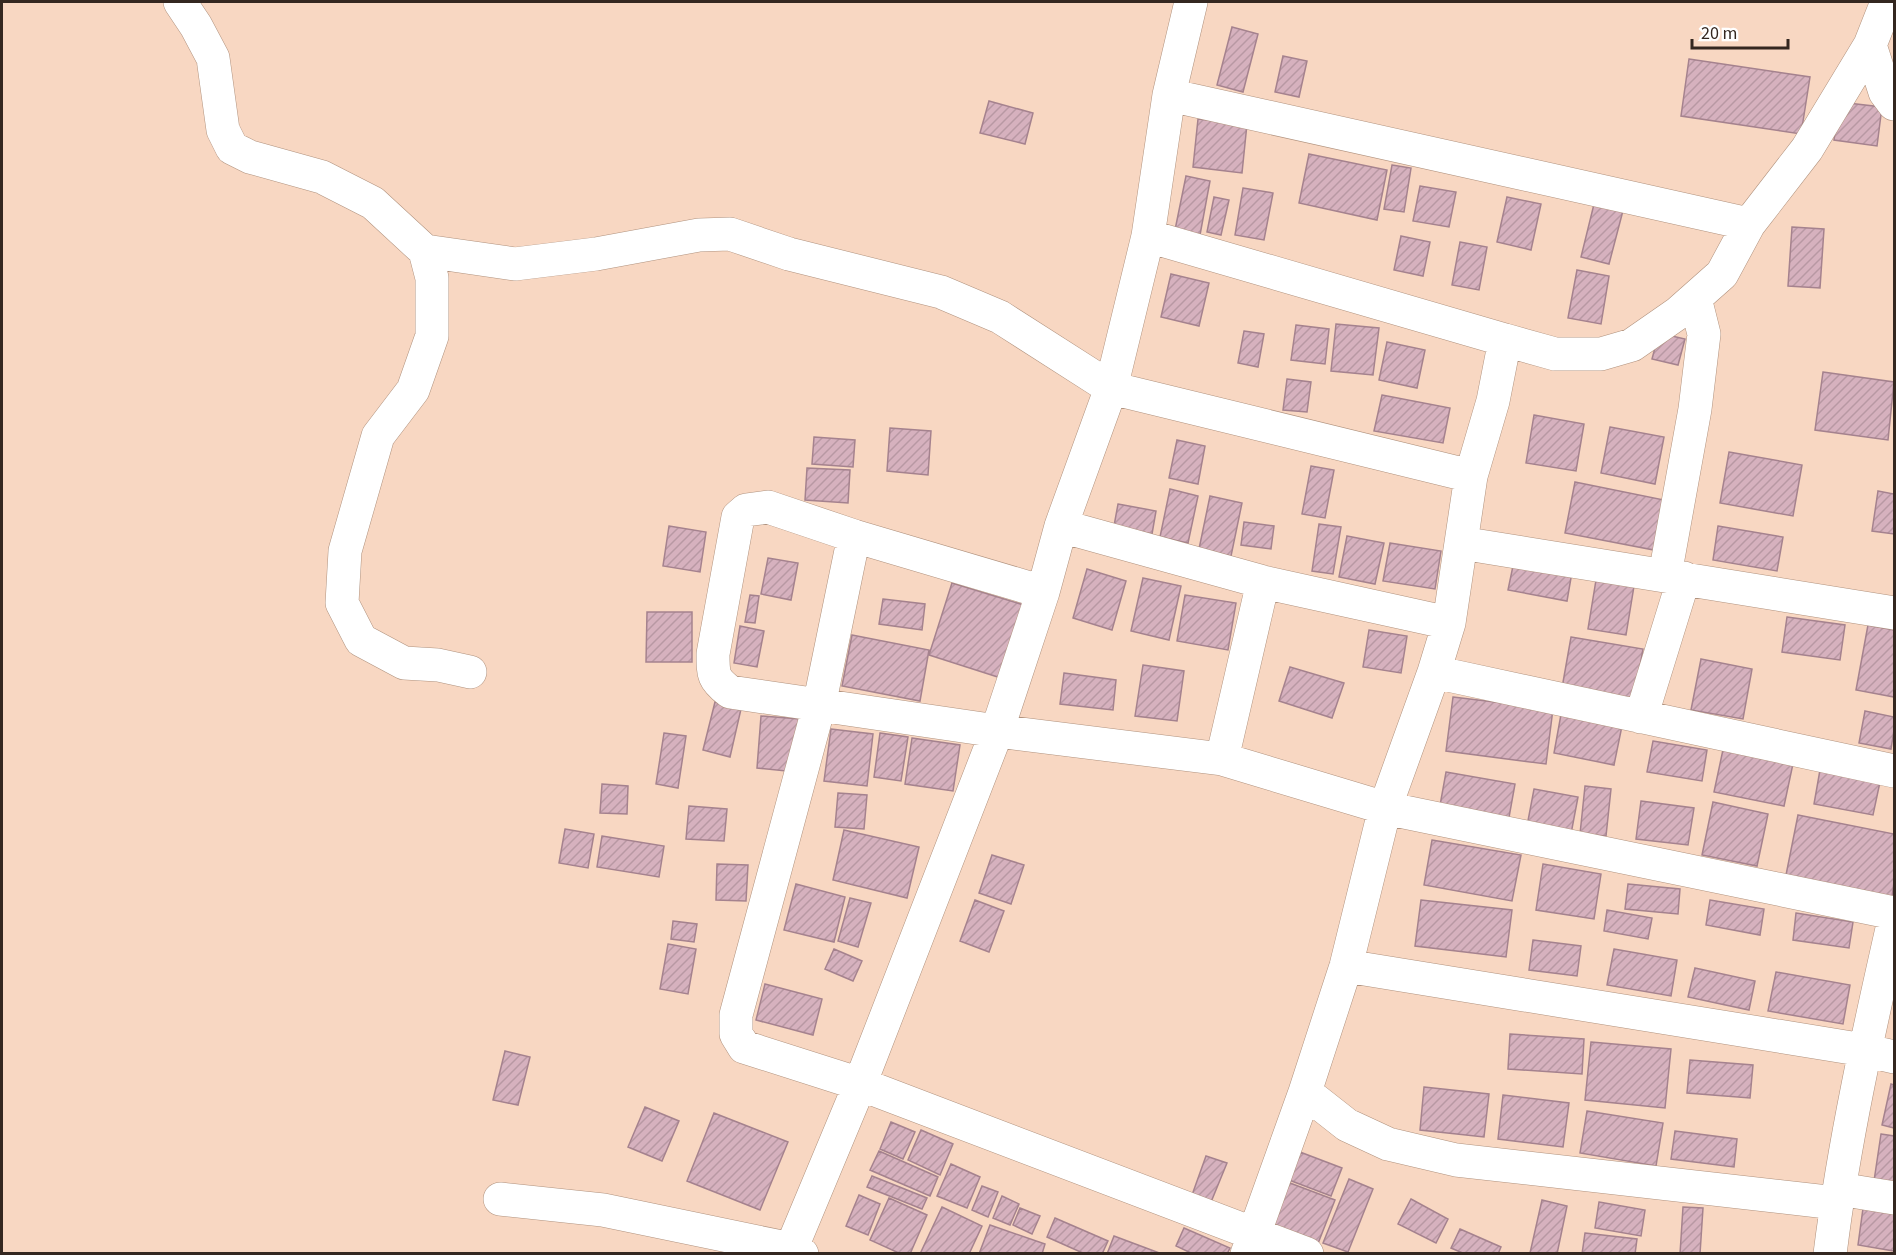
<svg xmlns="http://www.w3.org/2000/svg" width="1896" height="1255" viewBox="0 0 1896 1255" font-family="'Source Sans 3',sans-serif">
	<defs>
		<pattern id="building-hatch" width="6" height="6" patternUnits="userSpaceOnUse" patternTransform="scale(1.5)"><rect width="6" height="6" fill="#d6b1be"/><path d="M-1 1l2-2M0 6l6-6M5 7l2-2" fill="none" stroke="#b898a3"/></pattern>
	</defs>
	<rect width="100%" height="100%" fill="#f8d7c2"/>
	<path fill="url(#building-hatch)" stroke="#a5828e" stroke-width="1.5" d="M1232 27 1258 34 1243 92 1217 85Z
		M1283 56 1307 61 1299 97 1275 92Z
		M1689 59 1810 77 1801 134 1681 116Z
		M989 101 1033 113 1025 144 980 133Z
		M1839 102 1882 107 1877 146 1834 140Z
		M1198 119 1247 124 1242 173 1193 167Z
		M1309 154 1387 170 1377 220 1299 203Z
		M1392 165 1411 168 1404 212 1384 209Z
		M1186 176 1210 181 1200 235 1175 230Z
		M1420 186 1456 192 1449 227 1413 221Z
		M1243 188 1273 193 1264 240 1235 235Z
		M1596 196 1625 203 1609 264 1581 257Z
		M1214 197 1229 200 1221 235 1207 232Z
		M1507 197 1541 204 1531 250 1497 242Z
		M1792 227 1824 229 1820 288 1788 286Z
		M1401 236 1430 242 1423 276 1394 270Z
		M1460 242 1487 247 1479 290 1452 285Z
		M1577 270 1609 276 1601 324 1568 318Z
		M1171 274 1209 283 1199 326 1161 317Z
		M1336 324 1379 328 1373 375 1331 371Z
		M1296 325 1329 329 1325 364 1291 360Z
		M1244 331 1264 334 1258 367 1238 363Z
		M1659 333 1685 339 1678 365 1652 359Z
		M1387 342 1425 350 1417 388 1379 380Z
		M1823 372 1894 382 1888 440 1815 430Z
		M1287 379 1311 382 1307 412 1283 410Z
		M1382 395 1450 408 1443 443 1374 431Z
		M1534 415 1584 424 1576 471 1526 463Z
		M1610 427 1664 437 1655 484 1601 473Z
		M890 428 931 431 928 475 887 471Z
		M814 437 855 440 853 467 812 464Z
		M1177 440 1205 446 1198 484 1169 478Z
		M1729 452 1802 465 1793 516 1720 503Z
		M1311 466 1334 470 1325 518 1302 514Z
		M807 468 850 470 848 503 805 500Z
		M1575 482 1664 500 1654 550 1565 533Z
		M1170 489 1198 496 1188 543 1160 537Z
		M1878 491 1894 494V534L1872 531Z
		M1210 496 1242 503 1231 556 1199 549Z
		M1118 504 1156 511 1152 534 1114 526Z
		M1244 522 1274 526 1271 549 1241 545Z
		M1319 524 1341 527 1333 574 1312 571Z
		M669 526 706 532 700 572 663 566Z
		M1718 526 1783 537 1777 571 1713 560Z
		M1347 536 1384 543 1375 584 1339 577Z
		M1390 543 1441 551 1435 589 1383 581Z
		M768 558 798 563 791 600 761 594Z
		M1514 561 1572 572 1567 601 1508 590Z
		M1087 569 1126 581 1112 630 1073 618Z
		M1143 578 1181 586 1169 640 1131 631Z
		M1596 580 1634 586 1626 635 1588 629Z
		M952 583 1027 606 1004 679 929 655Z
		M750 595 759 596 755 623 745 622Z
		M1185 595 1236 603 1228 650 1177 641Z
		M883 599 925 604 922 630 879 624Z
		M647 612H692V662H646Z
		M1787 617 1845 625 1840 660 1782 652Z
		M1868 625 1894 630V697L1856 690Z
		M740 626 764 631 757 667 734 663Z
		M1369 630 1407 636 1401 673 1363 667Z
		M852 635 929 650 920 701 842 686Z
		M1571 637 1643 649 1634 700 1562 688Z
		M1701 659 1752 669 1743 719 1691 710Z
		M1143 665 1184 671 1177 721 1135 716Z
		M1290 667 1344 683 1332 718 1279 701Z
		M1064 673 1116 680 1113 710 1060 704Z
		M1453 697 1553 709 1546 764 1446 751Z
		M715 702 741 709 730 757 703 750Z
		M1562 709 1623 721 1614 765 1554 753Z
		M1865 711 1894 717V730L1891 749 1859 743Z
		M761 716 800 719 796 772 757 768Z
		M831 729 873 734 867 786 824 781Z
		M664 733 686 736 678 788 656 784Z
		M880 733 908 737 901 781 874 777Z
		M912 738 960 745 953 791 905 784Z
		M1653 741 1707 750 1702 781 1647 772Z
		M1724 745 1794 759 1784 806 1714 792Z
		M1820 770 1880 782 1873 815 1814 804Z
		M1446 772 1515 784 1508 823 1439 811Z
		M602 784 628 786 627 814 600 813Z
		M1585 786 1611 789 1606 836 1580 834Z
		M1534 789 1578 797 1571 834 1527 826Z
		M838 793 867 795 864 829 835 827Z
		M1641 801 1694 808 1688 845 1636 839Z
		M1713 802 1768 814 1757 866 1702 855Z
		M689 806 727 809 724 841 686 839Z
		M1798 815 1894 834V882L1892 897 1786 875Z
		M565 829 594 834 588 868 559 863Z
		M844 830 919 847 907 898 833 880Z
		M602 836 664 846 659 877 597 867Z
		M1432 840 1521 855 1512 901 1424 885Z
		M992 855 1024 865 1011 904 979 893Z
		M717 864 748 865 746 901 716 900Z
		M1543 864 1601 874 1594 919 1536 910Z
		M796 884 845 897 834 942 784 930Z
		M1628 884 1680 889 1678 914 1625 909Z
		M850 898 871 903 858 947 838 941Z
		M975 900 1004 911 989 952 960 941Z
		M1421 900 1512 910 1506 957 1415 946Z
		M1710 900 1764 909 1760 935 1706 925Z
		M1607 910 1652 918 1648 939 1604 931Z
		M1796 913 1853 922 1849 948 1793 940Z
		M673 921 697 924 694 942 671 939Z
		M1533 940 1581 946 1577 976 1529 970Z
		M668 944 696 949 688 994 660 989Z
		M834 949 862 961 853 981 825 969Z
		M1614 949 1677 960 1671 996 1607 985Z
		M1695 968 1755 981 1749 1010 1688 997Z
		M1776 972 1850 985 1843 1024 1768 1011Z
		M765 984 822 999 813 1035 756 1020Z
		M1510 1034 1584 1039 1582 1074 1508 1069Z
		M1591 1042 1671 1049 1665 1108 1585 1100Z
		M505 1051 530 1057 518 1105 493 1100Z
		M1690 1060 1753 1065 1750 1098 1687 1093Z
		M1891 1084 1894 1085V1128L1882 1125Z
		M1424 1087 1489 1094 1484 1137 1420 1130Z
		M1503 1095 1569 1103 1563 1147 1498 1139Z
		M645 1107 679 1121 662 1161 628 1147Z
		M1587 1111 1663 1123 1656 1166 1580 1153Z
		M714 1113 788 1142 760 1210 687 1181Z
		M891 1122 915 1132 903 1159 880 1149Z
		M921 1130 953 1144 940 1175 908 1160Z
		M1675 1131 1737 1139 1734 1167 1671 1159Z
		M1881 1134 1894 1136V1184L1874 1181Z
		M879 1151 938 1177 930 1196 870 1170Z
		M1300 1152 1342 1168 1331 1196 1289 1180Z
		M1206 1156 1227 1163 1211 1202 1192 1195Z
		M951 1164 980 1177 967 1208 937 1196Z
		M872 1176 927 1198 922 1209 867 1187Z
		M1349 1179 1373 1189 1348 1252 1323 1243Z
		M1282 1180 1335 1200 1317 1246 1264 1226Z
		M982 1186 998 1192 988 1217 972 1210Z
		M859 1195 880 1204 868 1235 846 1226Z
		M1002 1196 1019 1204 1010 1225 993 1218Z
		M889 1198 927 1215 910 1254H901L870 1240Z
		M1411 1199 1448 1219 1436 1243 1398 1224Z
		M1542 1200 1567 1206 1557 1254 1530 1253Z
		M1864 1201 1894 1206V1251L1858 1245Z
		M1599 1202 1645 1210 1641 1236 1595 1228Z
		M942 1207 982 1226 969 1254H920Z
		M1683 1207 1703 1208 1700 1254H1680Z
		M1020 1208 1040 1216 1032 1234 1013 1225Z
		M1055 1218 1108 1241 1102 1254H1085L1047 1237Z
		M990 1225 1045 1244 1042 1254H979Z
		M1184 1228 1230 1248 1227 1254H1193L1176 1246Z
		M1460 1229 1501 1247 1498 1254H1465L1451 1248Z
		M1585 1233 1637 1239 1635 1254H1582Z
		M1114 1236 1162 1254H1107Z"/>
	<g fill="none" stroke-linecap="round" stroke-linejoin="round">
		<g stroke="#b0927e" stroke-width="34">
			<path id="street" d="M180 2 196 26 213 58 223 130 232 148 250 157 322 177 373 203 425 251 515 264 596 254 699 235 730 234 789 254 941 292 1000 317 1111 388 1471 476
				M1870 45 1885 92 1894 104
				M1169 95 1749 224
				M1148 236 1505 340
				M425 251 432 278V336L413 390 378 436 345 551 342 603 361 640 404 663 438 665 470 672
				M1061 526 1263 582 1449 623
				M854 536 1043 592
				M1461 543 1894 613
				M1665 575 1695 409 1704 334 1695 298
				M1434 672 1894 771
				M1641 717 1684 578
				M1222 759 1263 582
				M1346 966 1864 1050 1894 1057
				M1305 1092 1347 1125 1388 1144 1456 1160 1836 1203
				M1839 1189 1894 1198
				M500 1199 603 1210 791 1249 802 1254
				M789 1254 860 1084 997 731 1043 592 1061 526 1111 388 1148 236 1169 95 1191 2
				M1247 1254 1305 1092 1346 966 1385 808 1434 672 1449 623 1471 476 1493 401 1505 340 1555 354H1601L1632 345 1678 313 1722 274 1749 224 1807 149 1870 45 1887 2
				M1307 1254 860 1084 744 1047 736 1034V1015L819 706 854 536 768 507 746 510 738 517 713 654C713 675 713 679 730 692L997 731 1222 759 1385 808 1894 913
				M1830 1254C1844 1141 1869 1030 1894 920"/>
		</g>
		<use href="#street" stroke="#fff" stroke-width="33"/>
	</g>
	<rect width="1896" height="1255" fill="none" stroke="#342720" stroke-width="6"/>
	<path d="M1692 39v9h96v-9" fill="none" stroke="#342720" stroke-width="3"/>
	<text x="1701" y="39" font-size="18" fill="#342720" stroke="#ffffff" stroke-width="4.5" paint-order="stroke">20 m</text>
</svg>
